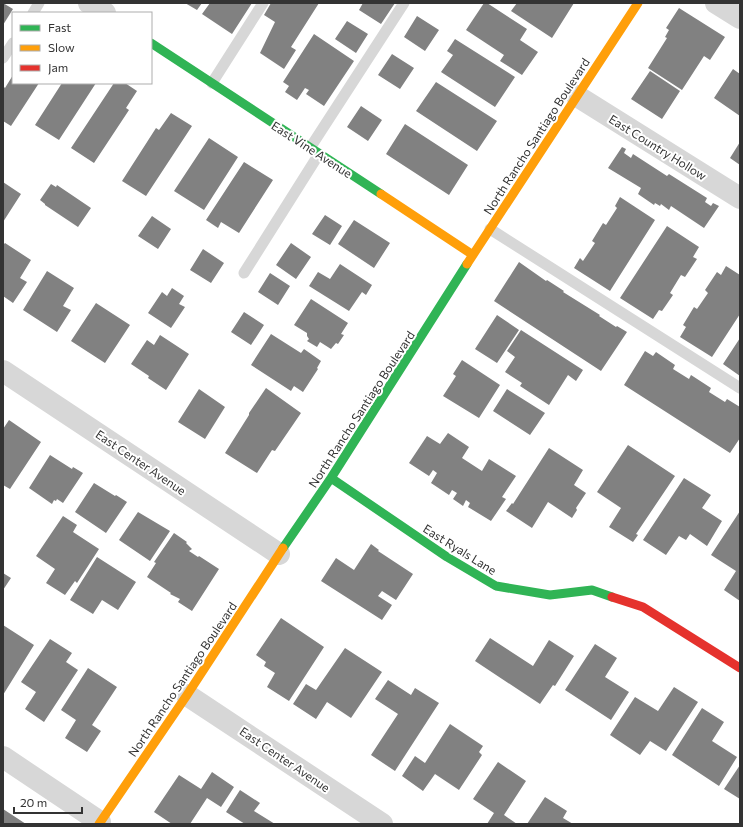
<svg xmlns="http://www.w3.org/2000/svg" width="743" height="827" viewBox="0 0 743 827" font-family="Commissioner,sans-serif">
	<rect width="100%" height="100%" fill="#fff"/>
	<path fill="#818181" d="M3 3 13 9 3 25Z
		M185 3H202L197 10Z
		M210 3H252L232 34 202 14Z
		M271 3H319L291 47 296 50 284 69 260 53 275 22 264 15Z
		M363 3H395L381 24 359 10Z
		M484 3H487L527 29 520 40 538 52 522 75 500 61 504 55 466 30Z
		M517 3H574L552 38 511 11Z
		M679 8 725 37 710 60 704 56 682 90 648 68 667 38 665 37 669 30 666 28Z
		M417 16 439 30 425 51 404 37Z
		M347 21 368 34 356 53 335 39Z
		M314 34 354 61 324 106 306 94 309 90 305 88 297 100 285 92 289 86 283 82Z
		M455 39 515 77 495 107 441 72 453 55 447 51Z
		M392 54 414 68 400 89 378 75Z
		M733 69 740 74V116L714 98Z
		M650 71 680 91 662 119 631 99Z
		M13 75V83H39L11 126 3 121V86L5 88Z
		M436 82 497 121 477 151 416 111Z
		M62 83H96L59 140 35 125Z
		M114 83H125L137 91 126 108 129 110 94 163 71 148Z
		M361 106 382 120 368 141 347 127Z
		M171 113 192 126 146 196 122 181 156 128 159 130Z
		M405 124 468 165 449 195 386 154Z
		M209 138 238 157 204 210 174 191Z
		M740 142V165L730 158Z
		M622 147 626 149 624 153 631 158 633 154 667 176 669 174 707 198 705 202 711 206 713 203 719 206 704 228 671 206 669 210 661 204 660 206 655 203 654 205 638 194 641 188 608 168Z
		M244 162 273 180 239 233 221 222 218 228 206 220Z
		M3 182 21 194 3 222Z
		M51 184 56 187 57 185 91 208 78 227 45 205V204L40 200Z
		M620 197 655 220 610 291 574 268 580 258 583 261 595 243 592 241 603 223 606 225 617 208 615 206Z
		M325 215 342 226 330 245 312 234Z
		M152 216 171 229 158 249 138 236Z
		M354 220 390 243 374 268 338 244Z
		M667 226 699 247 693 257 697 259 685 277 681 275 670 293 673 295 662 311 659 310 653 319 620 298Z
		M5 243 31 260 20 278 27 282 13 303 3 296V245Z
		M291 243 311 257 296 279 276 265Z
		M203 249 224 263 211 283 190 270Z
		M519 262 546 281 547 280 564 291 563 292 600 315 599 316 616 327 617 326 627 332 601 371 494 301Z
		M340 264 372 285 366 295 362 292 349 311 309 286 318 272 330 279Z
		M726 266 740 275V314L712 357 680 337 686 327 683 325 694 307 697 309 708 293 705 290 717 272 721 275Z
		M47 271 74 288 63 306 71 310 57 332 23 310Z
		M270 273 290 286 278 305 258 292Z
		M172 288 184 296 179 304 185 307 171 328 148 313 162 292 167 296Z
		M311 299 348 323 341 334 344 335 338 344 336 343 331 349 320 342 317 347 307 341 309 339 307 336V333L294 325Z
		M96 303 130 325 105 363 71 341Z
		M244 312 264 325 251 345 231 332Z
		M497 315 519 330 497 363 475 349Z
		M521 330 583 370 576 381 568 375 549 405 520 386 522 383 505 372 515 357 507 351Z
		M271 334 301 353 304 349 321 361 317 368 318 369 303 392 294 386 291 391 251 365Z
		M160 335 189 354 166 390 148 378 149 376 131 364 147 340 154 345Z
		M740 338V376L723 364Z
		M645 351 653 356 656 352 675 365 673 369 689 379 691 375 711 388 709 392 725 402 727 399 740 407V438L730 453 624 385Z
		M462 360 500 385 479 418 443 396 456 376 453 374Z
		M266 388 301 413 275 451 272 450 257 473 225 453 249 415V413Z
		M199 389 225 407 205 439 178 422Z
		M507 389 545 413 530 435 493 411Z
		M9 420 41 442 10 489 3 485V429Z
		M448 433 469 447 462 458 482 471 489 459 516 476 502 497 506 499 491 521 468 507 470 503 466 500 463 506 453 499 457 493 452 490 449 495 431 483 437 473 433 470 429 476 409 463 427 436 440 444Z
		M628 445 675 476 636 534 638 535 633 542 609 527 621 508 597 492Z
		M549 448 583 470 574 485 586 493 576 508 577 510 572 518 548 502 532 528 506 511 512 503 513 504Z
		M50 455 72 469 73 467 83 473 63 503 57 499 56 501 54 500 52 504 29 488Z
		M684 478 711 495 702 508 722 521 707 546 690 534 686 540 679 536 666 555 643 540Z
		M94 483 115 496 116 495 127 502 106 533 75 512Z
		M740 511V601L724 590 736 571 711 555Z
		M138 512 170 531 150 561 119 540Z
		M63 516 77 525 73 532 99 549 77 583 75 581 65 595 46 583 55 569 36 556Z
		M174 533 187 542 186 543 192 549 189 551 198 557 199 556 219 569 192 611 178 602 180 599 170 594 171 593 147 577 156 563 154 562Z
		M371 544 379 550 378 551 413 574 396 600 382 591 378 596 392 605 382 620 321 581 336 558 354 570Z
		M97 557 136 582 118 610 102 600 93 614 70 600Z
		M3 573 11 578 3 590Z
		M281 618 324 647 289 701 267 687 275 673 264 666 266 662 256 655Z
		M3 625 34 645 3 695Z
		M490 638 533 666 549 640 574 656 555 686 553 685 540 704 475 661Z
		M50 639 72 653 66 662 78 670 44 722 25 709 36 692 21 682Z
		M595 644 617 658 605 677 629 692 611 720 565 690Z
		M345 648 382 672 351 718 327 702 316 719 293 704 306 684 316 690Z
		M88 668 117 687 92 725 101 731 87 752 65 738 76 720 61 710Z
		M388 680 411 695 415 688 439 703 395 771 371 755 398 714 375 699Z
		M674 687 698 702 666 751 650 741 640 755 610 735 635 697 658 711Z
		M702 708 724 722 712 741 737 757 719 786 672 755Z
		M450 724 483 746 479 752 482 755 459 790 435 774 423 791 402 776 415 756 425 763Z
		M498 762 526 781 504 815 517 824H487L494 813 473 799Z
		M740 765V799L724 789Z
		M212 772 234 787 221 807 207 798 190 824H172L154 812 179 775 201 789Z
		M240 790 260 803 254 811 275 824H245L226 812Z
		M545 797 567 811 563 818 573 824H527Z
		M3 809 26 824H3Z"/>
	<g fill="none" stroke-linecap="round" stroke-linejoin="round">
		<path stroke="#d7d7d7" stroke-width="11" d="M33 13 39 3
			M3 58 13 43
			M212 83 263 3
			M310 148 404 3
			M490 229 740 388
			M244 273 319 154"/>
		<path stroke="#d7d7d7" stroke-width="22" d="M89 3 105 13
			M716 3 740 18
			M577 96 740 198
			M3 371 279 554
			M187 695 382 824
			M3 757 100 822"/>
		<path stroke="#30b455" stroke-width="9" d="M151 43 381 194
			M331 478 447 557 496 586 550 595 592 590 612 597
			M283 548 331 478 467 264"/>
		<path stroke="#ff9f0a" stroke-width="9" d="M381 194 473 255
			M467 264 638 3
			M99 824 187 695 283 548"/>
		<path stroke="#e5322d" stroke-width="9" d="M612 597 643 607 740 668"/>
	</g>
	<g text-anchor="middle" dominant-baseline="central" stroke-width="4" stroke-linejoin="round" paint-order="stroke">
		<g font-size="12" fill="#333" stroke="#fff">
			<text transform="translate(536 136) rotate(-57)">North Rancho Santiago Boulevard</text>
			<text transform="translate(658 147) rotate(32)">East Country Hollow</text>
			<text transform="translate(312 149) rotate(33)">East Vine Avenue</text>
			<text transform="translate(361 409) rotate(-57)">North Rancho Santiago Boulevard</text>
			<text transform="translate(141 462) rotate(34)">East Center Avenue</text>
			<text transform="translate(460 549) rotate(32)">East Ryals Lane</text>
			<text transform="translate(182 679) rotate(-56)">North Rancho Santiago Boulevard</text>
			<text transform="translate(285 759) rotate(34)">East Center Avenue</text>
		</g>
	</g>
	<rect width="743" height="827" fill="none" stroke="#333333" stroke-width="8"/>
	<rect x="12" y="12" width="140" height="72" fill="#ffffff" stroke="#adadad"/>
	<rect x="20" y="25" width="20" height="6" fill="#30b455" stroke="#adadad"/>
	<text x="48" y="32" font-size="12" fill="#333333">Fast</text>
	<rect x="20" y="45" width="20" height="6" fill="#ff9f0a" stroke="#adadad"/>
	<text x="48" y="52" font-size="12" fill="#333333">Slow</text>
	<rect x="20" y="65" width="20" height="6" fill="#e5322d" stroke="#adadad"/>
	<text x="48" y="72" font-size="12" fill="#333333">Jam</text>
	<path d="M14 807v6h68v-6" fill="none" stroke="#333333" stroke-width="2"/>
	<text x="20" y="807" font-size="12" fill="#333333" stroke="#ffffff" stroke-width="3" paint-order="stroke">20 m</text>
</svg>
